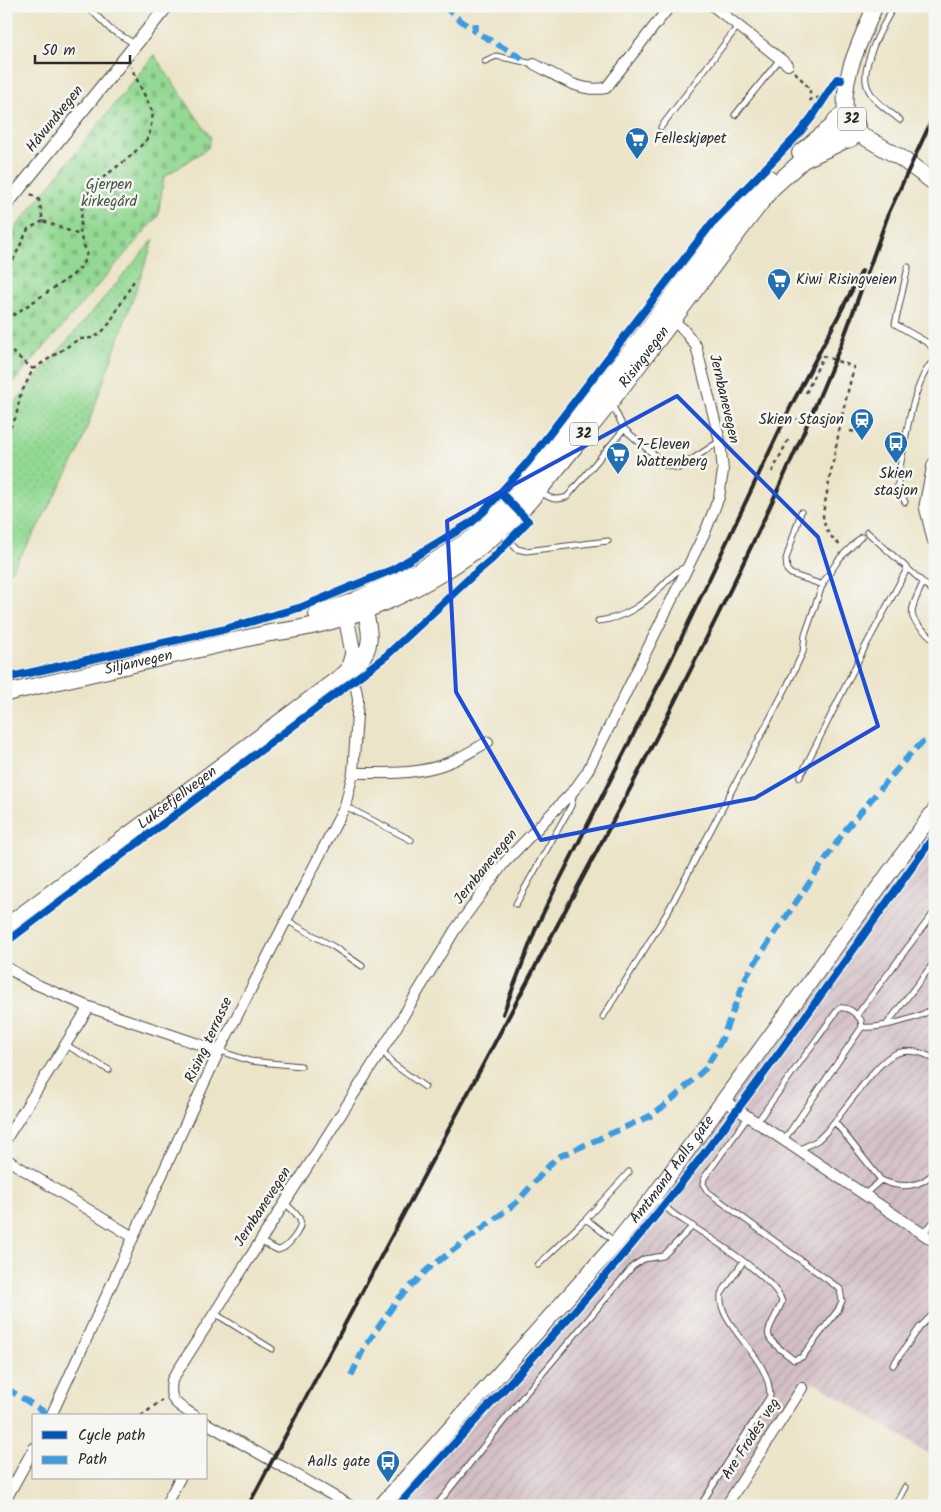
<svg xmlns="http://www.w3.org/2000/svg" width="941" height="1512" viewBox="0 0 941 1512" font-family="Kalam,sans-serif">
	<defs>
		<pattern id="industrial-furrows" width="10" height="10" patternUnits="userSpaceOnUse" patternTransform="scale(1.25)"><rect width="10" height="10" fill="#d2bec3"/><path d="M-1 1l2-2M0 10L10 0M9 11l2-2" fill="none" stroke="#b4a3a8"/></pattern>
		<pattern id="grass-dots" width="8" height="8" patternUnits="userSpaceOnUse" patternTransform="scale(1.25)"><rect width="8" height="8" fill="#93d993"/><path d="M2 2h.1M6 6h.1" fill="none" stroke="#7fba7f" stroke-width="1.8" stroke-linecap="round"/></pattern>
		<pattern id="cemetery-stones" width="16" height="16" patternUnits="userSpaceOnUse" patternTransform="scale(1.25)"><rect width="16" height="16" fill="#93d993"/><path d="M2 7V4a2 2 0 0 1 4 0v3zM10 15v-3a2 2 0 0 1 4 0v3z" fill="#7fba7f"/></pattern>
	</defs>
	<rect width="100%" height="100%" fill="#f6f6f2"/>
	<filter id="ink" filterUnits="userSpaceOnUse"><feTurbulence type="fractalNoise" baseFrequency=".02" numOctaves="2"/><feDisplacementMap in="SourceGraphic" scale="10" xChannelSelector="R" yChannelSelector="G"/><feConvolveMatrix kernelMatrix="1 2 1 2 8 2 1 2 1" color-interpolation-filters="sRGB"/></filter>
	<filter id="wash" filterUnits="userSpaceOnUse"><feTurbulence type="fractalNoise" baseFrequency=".0096" numOctaves="4" result="noise"/><feDisplacementMap in="SourceGraphic" scale="20" xChannelSelector="R" yChannelSelector="G"/><feGaussianBlur stdDeviation="1.12" result="paint"/><feColorMatrix in="noise" values="0 0 0 0 0 0 0 0 0 0 0 0 0 0 0 0 0 1.4 0 .05"/><feComposite in="paint" operator="in"/></filter>
	<g filter="url(#wash)">
		<rect width="100%" height="100%" fill="#ece4c8"/>
		<path fill="url(#industrial-furrows)" d="M935 810V1458L815 1382 802 1388 726 1506H381L616 1243Z"/>
		<path fill="url(#grass-dots)" stroke="#5f825f" d="M154 239 78 453 30 541 6 578V413Z"/>
		<path fill="url(#cemetery-stones)" stroke="#5f825f" d="M154 55 211 138 208 148 164 177 158 216 6 391V240Z"/>
	</g>
	<g filter="url(#ink)">
		<g fill="none" stroke-linecap="round" stroke-linejoin="round">
			<g stroke="#484743" stroke-width="7">
				<path id="service" d="M87 6 110 29 135 44
					M894 6C883 25 860 65 867 86 873 102 888 110 900 120
					M485 61 496 56 534 64
					M735 115 780 59
					M661 127 738 26
					M908 267 895 324 928 343 935 351
					M624 429 666 465 679 468 720 441
					M540 491C549 499 556 501 567 497L624 429 612 404
					M905 502 898 487V477C905 445 912 380 935 359
					M801 512 786 559 787 570 791 574 823 585
					M501 532 517 549 526 551 608 541
					M867 532 935 593
					M923 583C907 617 907 617 935 640
					M598 621C625 618 643 605 662 586 669 579 677 569 687 567
					M800 777 864 649 907 569
					M345 806 411 840
					M516 904 571 806 574 792
					M286 920 334 947 362 966
					M857 1015 935 911
					M603 1017 667 913 787 686 803 652 805 635 823 583 839 559 861 537
					M887 1024 935 961
					M862 1027C878 1029 922 1018 935 1007
					M66 1045 109 1070
					M382 1050 393 1064 425 1087
					M220 1051 250 1061 301 1066
					M757 1122 839 1008C848 1006 855 1013 861 1020L862 1027 784 1140
					M835 1122 881 1180
					M799 1150 818 1140 826 1132C841 1115 874 1066 891 1056 905 1048 923 1051 935 1060
					M864 1195 881 1180C901 1189 921 1188 935 1171
					M655 1197C662 1203 668 1210 675 1215 698 1230 777 1278 782 1302 766 1338 758 1332 794 1360L802 1357 838 1310 842 1301 840 1289 708 1192 703 1184 704 1178 748 1117
					M586 1219 615 1242
					M923 1234 935 1220
					M259 1241 278 1250C287 1249 303 1229 300 1220 298 1214 289 1207 284 1202
					M538 1265 586 1219 629 1172
					M214 1313 272 1349
					M893 1365 920 1327 935 1312
					M395 1495 408 1506
					M436 1506 526 1393 633 1266 644 1259 663 1256 693 1226
					M700 1506 770 1396C770 1355 717 1327 721 1294L743 1262
					M895 1506 905 1487"/>
			</g>
			<g stroke="#484743" stroke-width="12">
				<path id="minor" d="M713 6 788 65
					M534 64C558 76 579 93 606 88L670 6
					M353 773C385 773 420 775 450 762 463 757 476 748 488 742
					M6 967 33 983 89 1007
					M725 1101 935 1242
					M6 1139 89 1007 219 1051
					M6 1159 133 1237
					M51 1416 219 1051 345 806 353 773 358 700 356 688 345 673
					M195 1416C177 1404 168 1403 172 1380L399 1023 455 930 504 863 575 789 587 772 706 530 719 497 723 471 720 441 696 346 683 329 669 318
					M206 1423 351 1506
					M6 1499 34 1448
					M165 1506 180 1478
					M726 1506 802 1388"/>
			</g>
			<g stroke="#484743" stroke-width="14">
				<path id="tertiary" d="M6 205 167 6"/>
			</g>
			<g stroke="#484743" stroke-width="17">
				<g id="secondary">
					<path d="M846 116C840 78 861 41 875 6"/>
					<path d="M935 465 927 506 935 539"/>
					<path id="s1" d="M6 926 357 664C374 648 370 631 365 610L352 602 346 617 353 653 348 670"/>
					<path id="s2" d="M381 1506 616 1243 654 1196 935 810"/>
				</g>
			</g>
			<g stroke="#484743" stroke-width="18">
				<g id="primary">
					<circle cx="845" cy="128" r="12"/>
					<path d="M856 132 901 158 935 183"/>
					<path d="M800 153 833 126"/>
					<path d="M317 614 352 602 420 570 474 537 510 503 638 342 738 210 769 178"/>
					<path id="s3" d="M6 693 270 633C350 624 428 589 490 539 527 509 554 471 584 435 649 355 708 270 772 188L803 160 845 140"/>
				</g>
			</g>
			<path stroke="#484743" stroke-width="2.5" stroke-dasharray="4 4" stroke-linecap="butt" d="M795 72 810 89V100L824 96 826 97
				M31 194 39 200 43 221 80 235
				M6 275 28 229 43 221
				M6 320 73 275 82 266 87 253 80 235 82 206 91 187 132 155 149 137 153 113 131 67
				M6 347 33 369
				M806 393 823 356 854 367 843 411 823 513C823 528 830 537 841 546
				M797 420 798 419
				M850 431 860 433
				M6 435 16 417 20 396 33 369 79 339 93 338 101 333 109 324 135 279
				M886 437 893 439
				M772 472 788 440
				M141 1416 162 1400"/>
			<use href="#service" stroke="#fff" stroke-width="5"/>
			<use href="#minor" stroke="#fff" stroke-width="10"/>
			<use href="#tertiary" stroke="#fff" stroke-width="12"/>
			<use href="#secondary" stroke="#fff" stroke-width="15"/>
			<use href="#primary" stroke="#fff" stroke-width="16"/>
			<path stroke="#2b2b2b" stroke-width="4" d="M885 221 935 113
				M503 1014 536 928 554 891 670 662 791 406 862 271
				M248 1506 632 785C706 641 779 496 840 347 857 303 872 259 888 215"/>
			<path stroke="#3d9ce1" stroke-width="6" stroke-dasharray="12 6" stroke-linecap="butt" d="M443 6 469 27 476 26 474 31 520 57 524 62
				M351 1376 364 1348 398 1299 428 1269 516 1203 556 1158 650 1116 667 1104 706 1068 722 1039 746 977 760 955 846 829 911 753 923 742 935 737
				M6 1388 51 1416"/>
			<g stroke="#f6f6f2" stroke-width="11">
				<path id="cycleway" d="M6 678 222 630 302 607 394 569 472 522 484 511 528 462 712 223 796 137 812 117 837 79 841 80
					M6 942 386 656 473 575 492 559 528 521 501 493
					M398 1506C487 1406 581 1309 664 1205 759 1085 846 959 935 835"/>
			</g>
			<use href="#cycleway" stroke="#0057b8" stroke-width="8"/>
		</g>
	</g>
	<path fill="none" stroke="#1d4ed8" stroke-width="4" stroke-linejoin="round" d="M677 396 818 537 878 726 755 798 541 840 456 692 447 521Z"/>
	<defs>
		<g id="supermarket-pin" transform="scale(1.25)"><path d="M0 17L-7.5 6A9.5 9.5 0 1 1 7.5 6Z" fill="#1f6fb2" stroke="#f6f6f2"/><path d="M-6-5.5h2.5l.6 2H6L4.5 2H-2.5L-4.4-4H-6ZM-1.5 3.2a1.3 1.3 0 1 0 .1 0ZM3 3.2a1.3 1.3 0 1 0 .1 0Z" fill="#fff"/></g>
		<g id="station-pin" transform="scale(1.25)"><path d="M0 17L-7.5 6A9.5 9.5 0 1 1 7.5 6Z" fill="#1f6fb2" stroke="#f6f6f2"/><path d="M-3-6H3Q5-6 5-4V2Q5 4 3 4L4.5 6H3L1.5 4h-3L-3 6H-4.5L-3 4Q-5 4-5 2V-4Q-5-6-3-6ZM-3.5-4v3h7v-3ZM-3.5 1v1.5H-2V1ZM2 1v1.5H3.5V1Z" fill="#fff"/></g>
		<g id="bus-pin" transform="scale(1.25)"><path d="M0 17L-7.5 6A9.5 9.5 0 1 1 7.5 6Z" fill="#1f6fb2" stroke="#f6f6f2"/><path d="M-5-6H5V4H4V6H2V4H-2V6H-4V4H-5ZM-3.5-4V0h7V-4ZM-3.5 1.2v1.5H-2V1.2ZM2 1.2v1.5H3.5V1.2Z" fill="#fff"/></g>
	</defs>
	<g fill-rule="evenodd">
		<use href="#supermarket-pin" x="637" y="139"/>
		<use href="#supermarket-pin" x="779" y="280"/>
		<use href="#station-pin" x="862" y="420"/>
		<use href="#bus-pin" x="896" y="443"/>
		<use href="#supermarket-pin" x="618" y="454"/>
		<use href="#bus-pin" x="388" y="1462"/>
	</g>
	<g text-anchor="middle" dominant-baseline="central" stroke-width="5" stroke-linejoin="round" paint-order="stroke">
		<g fill="#f6f6f2" stroke="#686867" stroke-width="1">
			<rect x="838" y="107.5" width="28" height="23" rx="4"/>
			<rect x="570" y="422.5" width="28" height="23" rx="4"/>
		</g>
		<g font-size="14" font-weight="bold" fill="#2b2b2b">
			<text x="852" y="119">32</text>
			<text x="584" y="434">32</text>
		</g>
		<g font-size="15" fill="#2b2b2b" stroke="#f6f6f2">
			<text transform="translate(55 119) rotate(-51)">Håvundvegen</text>
			<text stroke="none"><textPath href="#s3" startOffset="752">Risingvegen</textPath></text>
			<text transform="translate(724 399) rotate(77)">Jernbanevegen</text>
			<text stroke="none"><textPath href="#s3" startOffset="136">Siljanvegen</textPath></text>
			<text stroke="none"><textPath href="#s1" startOffset="214">Luksefjellvegen</textPath></text>
			<text transform="translate(486 867) rotate(-51)">Jernbanevegen</text>
			<text transform="translate(209 1040) rotate(-65)">Rising terrasse</text>
			<text stroke="none"><textPath href="#s2" startOffset="445">Amtmand Aalls gate</textPath></text>
			<text transform="translate(263 1207) rotate(-57)">Jernbanevegen</text>
			<text transform="translate(751 1439) rotate(-57)">Are Frodes veg</text>
		</g>
		<g font-size="15" fill="#2b2b2b" stroke="#f6f6f2" text-anchor="start">
			<text x="654" y="139">Felleskjøpet</text>
			<text x="796" y="280">Kiwi Risingveien</text>
			<text x="844" y="420" text-anchor="end">Skien Stasjon</text>
			<text x="636" y="445">7-Eleven<tspan x="636" dy="17">Wattenberg</tspan></text>
			<text x="896" y="474" text-anchor="middle">Skien<tspan x="896" dy="17">stasjon</tspan></text>
			<text x="370" y="1462" text-anchor="end">Aalls gate</text>
		</g>
		<g font-size="15" fill="#455645" stroke="#f6f6f2">
			<text x="109" y="185">Gjerpen<tspan x="109" dy="17">kirkegård</tspan></text>
		</g>
	</g>
	<rect width="941" height="1512" fill="none" stroke="#f6f6f2" stroke-width="25"/>
	<rect x="32" y="1414" width="175" height="65" fill="#f6f6f2" stroke="#a5a5a2"/>
	<rect x="42" y="1431" width="25" height="8" fill="#0057b8" stroke="#a5a5a2"/>
	<text x="78" y="1440" font-size="15" fill="#2b2b2b">Cycle path</text>
	<rect x="42" y="1456" width="25" height="8" fill="#3d9ce1" stroke="#a5a5a2"/>
	<text x="78" y="1464" font-size="15" fill="#2b2b2b">Path</text>
	<path d="M35 55v8h95v-8" fill="none" stroke="#2b2b2b" stroke-width="2.5"/>
	<text x="42" y="55" font-size="15" fill="#2b2b2b" stroke="#f6f6f2" stroke-width="4" paint-order="stroke">50 m</text>
</svg>
